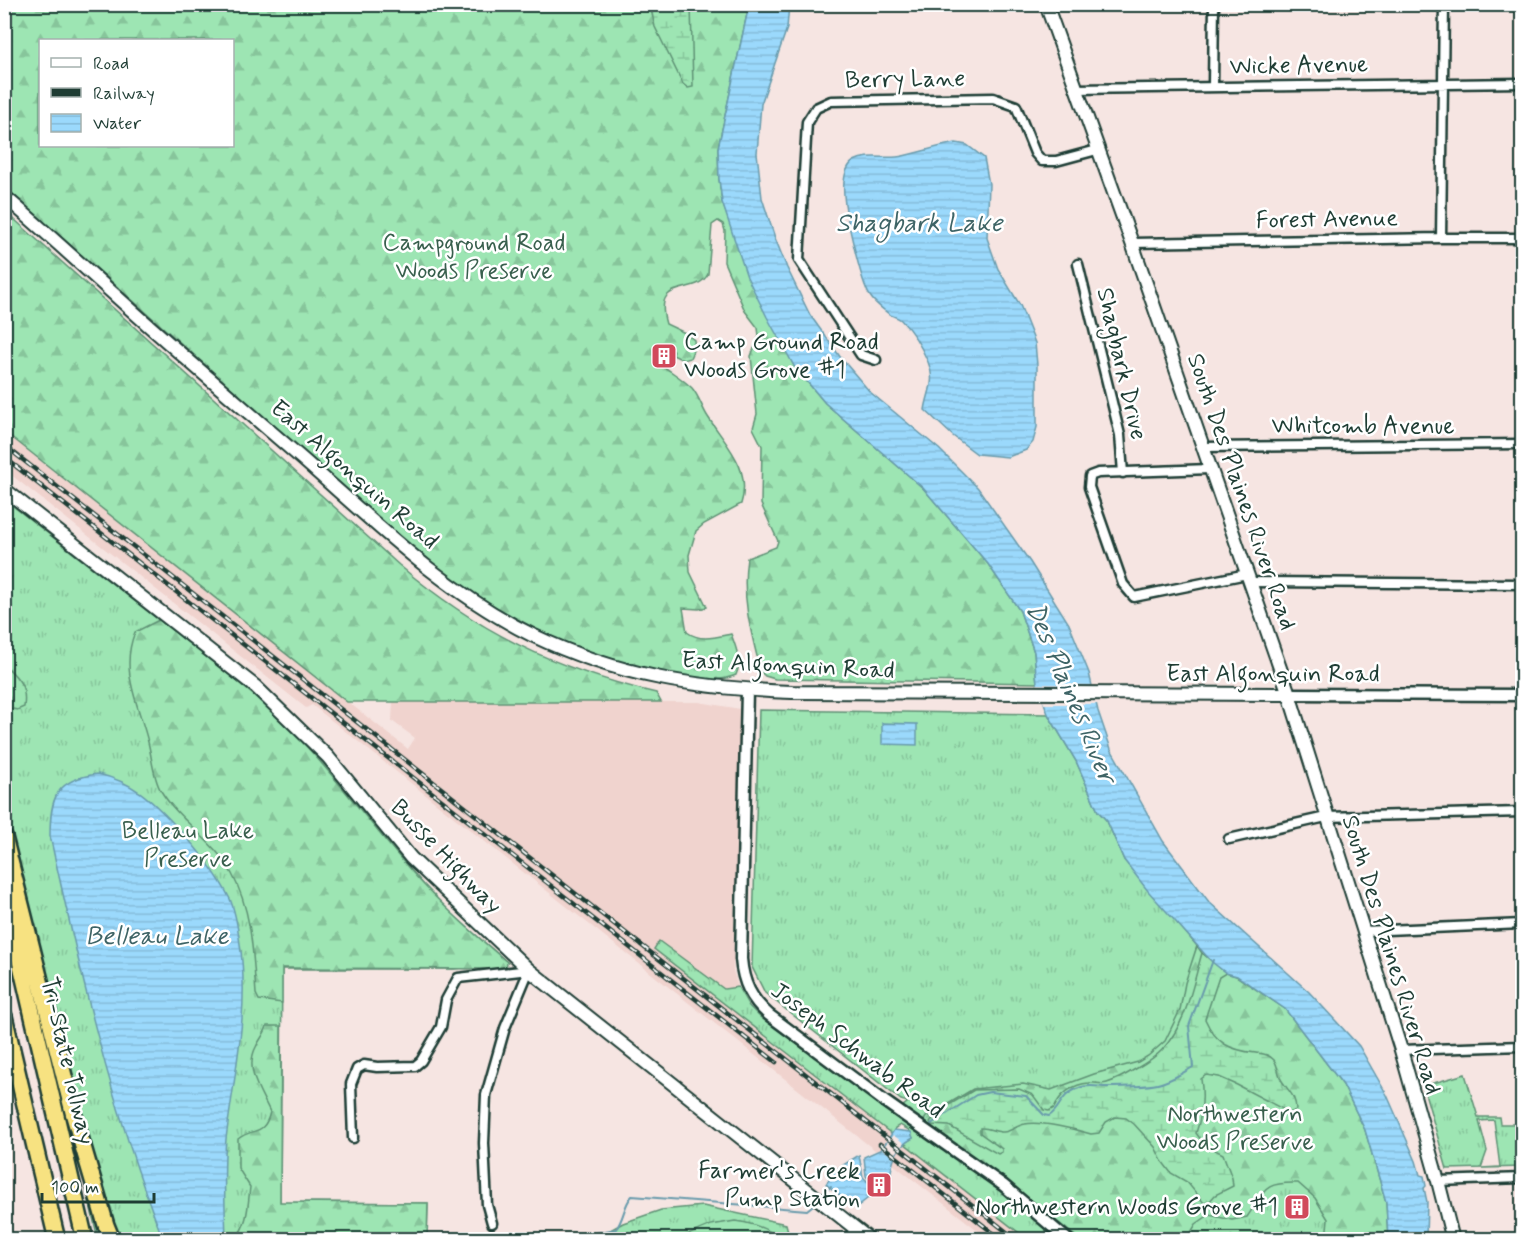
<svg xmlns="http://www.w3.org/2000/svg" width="1527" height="1244" viewBox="0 0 1527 1244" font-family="Mynerve,sans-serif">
	<defs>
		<pattern id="grass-tufts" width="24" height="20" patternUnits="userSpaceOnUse" patternTransform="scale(1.5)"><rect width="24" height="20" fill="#9de5b3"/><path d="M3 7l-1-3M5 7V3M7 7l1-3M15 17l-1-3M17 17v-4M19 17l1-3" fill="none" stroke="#87c59b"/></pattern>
		<pattern id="forest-firs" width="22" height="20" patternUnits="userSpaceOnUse" patternTransform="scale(1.5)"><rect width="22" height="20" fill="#9de5b3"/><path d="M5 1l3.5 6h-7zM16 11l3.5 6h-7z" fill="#87c59b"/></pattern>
		<pattern id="wetland-marsh" width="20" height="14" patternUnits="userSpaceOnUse" patternTransform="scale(1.5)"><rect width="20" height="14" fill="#9de5b3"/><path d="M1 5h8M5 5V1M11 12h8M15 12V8" fill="none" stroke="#87c59b"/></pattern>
		<pattern id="water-rules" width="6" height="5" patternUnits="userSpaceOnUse" patternTransform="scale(1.5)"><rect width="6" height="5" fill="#9bd9fc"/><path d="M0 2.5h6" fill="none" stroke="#85bbd9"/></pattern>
	</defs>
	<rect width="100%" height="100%" fill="#f6e5e2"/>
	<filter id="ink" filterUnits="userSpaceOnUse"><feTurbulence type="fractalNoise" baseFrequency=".0167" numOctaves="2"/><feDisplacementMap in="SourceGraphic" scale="12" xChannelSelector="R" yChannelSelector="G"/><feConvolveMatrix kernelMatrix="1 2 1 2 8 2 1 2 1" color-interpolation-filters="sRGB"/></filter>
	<g filter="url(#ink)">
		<path fill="#f0d3ce" d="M4 432 408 749 415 738 392 721 393 702H699L740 709 733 970 738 987 724 990 659 941 654 949 893 1135 882 1149 876 1151 312 705 306 708 5 470Z
			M904 1143 1027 1239H989L893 1164V1157Z"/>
		<path fill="url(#grass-tufts)" stroke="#5e9174" stroke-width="1.5" fill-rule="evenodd" d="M4 499 238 682 294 733 340 783 391 847 424 885 457 919 507 962 454 969H282L280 1202 428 1203 427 1239H120L103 1193 5 810Z
			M759 710 1048 714 1076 761 1098 811 1107 821 1124 860 1197 946 1388 1239H1079L1003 1178 902 1107 908 1102 901 1100 765 993 752 967Z
			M659 941 724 989 738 987 749 1006 760 1017 878 1104 988 1181 1061 1239H1027L904 1143 913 1138 909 1130 900 1125 895 1128 893 1135 654 949Z
			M1465 1074 1478 1117H1499L1500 1124H1522V1167L1447 1169 1423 1086ZM1494 1120 1500 1167 1481 1168 1487 1151 1479 1121Z
			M83 1175H85L107 1239H98Z
			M703 1206 786 1224 790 1239 592 1240 623 1223 661 1210Z"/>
		<path fill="url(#forest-firs)" stroke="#5e9174" stroke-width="1.5" fill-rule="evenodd" d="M5 5H749L718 148 719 179 722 202 733 231 794 366 825 403 923 488 988 564 1020 611 1034 652 1037 683 775 679 765 676 761 672C751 633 741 598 747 558L776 547 778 541 761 504 762 446 753 428 757 414 751 356 759 336 758 328 745 311 724 262 725 231 723 224 718 221 712 225 708 274C696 298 652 275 666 324L685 333 694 340C695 347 693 352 690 358L683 360 673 355 674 351 662 345 654 361C665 367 684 380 692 388 699 396 702 408 708 417 726 445 752 468 741 504L704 524 696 531 689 555 690 572 707 607 699 609 683 608 687 632C700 642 716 637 731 634 736 647 742 662 736 675 717 683 699 679 679 676 605 664 531 634 470 592 401 543 339 484 276 428 186 347 95 267 5 187ZM40 40H232V146H40Z
			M5 211 399 565C478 632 555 669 656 693L661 702H347L5 432Z
			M159 620C206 657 255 692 296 735 341 782 379 836 423 884 449 912 478 937 507 962L506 969 282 968V1003L259 1000 256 994C253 953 252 911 232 874 215 841 180 822 161 791 153 778 152 757 148 742 139 705 119 671 135 632Z
			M5 665C19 679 27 686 24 707L17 710 5 707Z
			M1197 946 1202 953 1226 973 1236 976 1285 1009 1343 1085 1365 1130 1386 1202 1388 1239H1326L1328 1219 1315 1198 1298 1183C1262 1182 1266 1190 1247 1217L1232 1220 1209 1215 1196 1224 1187 1239H1079L1003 1178 923 1122 926 1117 973 1089 1023 1084 1051 1090 1094 1074 1138 1062 1148 1056 1165 1041 1180 1010 1185 983Z
			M267 1026H281L280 1202 428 1203 427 1239H235C248 1225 248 1205 250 1187L238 1168V1139C253 1127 264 1137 270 1112 261 1092 244 1070 256 1047 259 1040 265 1034 267 1026Z"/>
		<path fill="url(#wetland-marsh)" stroke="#5e9174" stroke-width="1.5" d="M650 5H691L693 87 688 88 683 84 655 27Z
			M1202 953 1226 973 1219 977 1205 1019C1216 1044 1230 1050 1256 1053 1263 1054 1269 1054 1274 1060 1278 1065 1278 1075 1282 1081 1289 1092 1296 1096 1296 1110L1290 1113 1237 1085 1219 1077 1206 1075 1201 1079C1204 1098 1202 1115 1196 1133L1204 1144 1223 1154 1232 1178 1233 1186 1215 1195 1209 1202 1204 1203 1187 1182 1171 1173 1162 1161 1155 1147 1134 1124 1126 1118 1115 1117 1106 1122 1099 1133 1091 1134C1074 1129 1041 1121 1025 1124 1017 1125 1011 1132 1003 1132 995 1132 988 1127 980 1128V1133L1002 1149V1152L998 1154 949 1126 932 1125 930 1122 939 1111 974 1090 1019 1089 1033 1095 1044 1110 1049 1111 1054 1108C1060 1094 1073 1084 1089 1083 1095 1082 1101 1085 1107 1083 1120 1079 1153 1060 1162 1050 1187 1023 1192 987 1202 953Z"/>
		<path fill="#9de5b3" stroke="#5e9174" stroke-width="1.5" d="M735 1221C753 1223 768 1229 782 1239H678L711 1225Z"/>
		<path fill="url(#water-rules)" stroke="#699bac" stroke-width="1.5" d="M749 5H789L787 28 761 104 757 153 762 198 775 238 787 268 810 315 841 358 870 392 939 449 978 488 1030 562 1069 624 1089 673 1098 711 1111 749 1163 841 1209 902 1309 992 1359 1046 1387 1095 1416 1161 1420 1175 1424 1176 1426 1186 1424 1188 1427 1202 1426 1239H1388L1386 1202 1365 1130 1343 1085 1285 1009 1237 976 1226 973 1212 962 1148 891 1124 860 1107 821 1098 811 1076 761 1048 714 1037 683 1034 652 1020 611 988 564 923 488 825 403 794 366 767 317 747 277 722 202 719 179 718 148Z
			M956 143 967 145 984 158 989 184 987 238 998 269 1020 305 1035 343 1037 365V427L1033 442 1026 450 1008 457 977 454 953 436 925 410C928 391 936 382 928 362 922 348 912 331 901 320 897 316 893 317 889 314 883 309 875 304 870 296 861 283 845 212 844 195 843 184 844 167 854 161 869 153 887 160 903 156 921 152 938 146 956 143Z
			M882 723 917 724V745L882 744Z
			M98 774C134 782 151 800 176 826 197 848 216 871 230 899 236 913 238 929 240 944 250 1010 234 1074 226 1139 223 1172 225 1206 226 1239H163C112 1110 80 972 50 836 50 797 56 779 98 774Z
			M894 1130 911 1132 913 1138C893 1149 893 1161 889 1182L886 1184 880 1175 871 1182 866 1176 864 1157 882 1149Z
			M859 1155 863 1177 877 1191 858 1206H853L826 1184 834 1171Z"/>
		<path fill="#f6e5e2" d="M1037 684 1095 685 1099 704H1044Z
			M893 1135 904 1143 893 1157 882 1149Z"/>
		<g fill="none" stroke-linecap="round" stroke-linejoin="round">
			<path stroke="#699bac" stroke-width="2" d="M931 1124 976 1095 990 1092 1026 1096 1044 1115 1049 1116C1061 1109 1059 1095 1079 1088 1088 1084 1098 1087 1107 1087 1123 1086 1150 1088 1164 1082 1174 1079 1184 1072 1193 1067L1189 1026 1213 960
				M822 1195 831 1186
				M583 1240 590 1234 616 1229C624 1219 624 1204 632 1196L807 1210 817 1202"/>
			<g stroke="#1f3d34" stroke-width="13">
				<path id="minor" d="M1213 86 1214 4
					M1075 89 1522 83
					M1441 238 1444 4
					M1132 243 1441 238H1522
					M1078 264 1120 435 1123 473
					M876 360 861 355 799 260 807 122 816 108 831 101 993 98 1016 106 1035 153 1042 161H1056L1097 150
					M1203 447 1522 444
					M1210 469 1098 473 1090 476 1089 487 1123 584 1134 597 1247 574
					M1250 582 1522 584
					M1229 839 1326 817 1522 812
					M1364 931 1522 924
					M1401 1050 1522 1046
					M353 1138 351 1084 357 1069 364 1065 377 1067 415 1066 421 1061 441 1027 446 1000 458 978 529 970
					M1438 1181 1522 1178
					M492 1223 487 1205 484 1143 486 1095 505 1028 529 970
					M847 1240 856 1228"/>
			</g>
			<g stroke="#1f3d34" stroke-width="15">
				<path id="tertiary" d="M747 690 741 959C743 983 751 999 769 1015L884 1101 1003 1185 1068 1240
					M1289 694 1522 695"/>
			</g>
			<g stroke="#1f3d34" stroke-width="16">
				<path id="secondary" d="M1046 4 1132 243 1289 694 1401 1050 1438 1181 1453 1240
					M4 196C53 238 100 282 147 324 200 371 254 417 307 463 377 525 447 593 532 635 620 677 697 688 792 692L1289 694
					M4 489 256 687 328 757 411 858 529 970 870 1240"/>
			</g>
			<g stroke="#1f3d34" stroke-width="20">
				<path id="motorway" d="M4 837 74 1116 106 1225 112 1240
					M4 892 85 1240
					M4 1016 57 1240"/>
			</g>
			<use href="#minor" stroke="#fff" stroke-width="8"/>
			<use href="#tertiary" stroke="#fff" stroke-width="10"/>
			<use href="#secondary" stroke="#fff" stroke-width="12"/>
			<use href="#motorway" stroke="#f7e281" stroke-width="15"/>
			<g stroke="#1f3d34" stroke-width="4.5">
				<path id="rail" d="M4 445 1017 1240
					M4 457 776 1062
					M880 1144 1002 1240"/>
			</g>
			<use href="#rail" stroke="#fff" stroke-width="2" stroke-dasharray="7" stroke-linecap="butt"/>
		</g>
	</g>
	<defs>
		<g id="building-square" transform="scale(1.35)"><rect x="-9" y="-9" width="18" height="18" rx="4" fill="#d1495b" stroke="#fff"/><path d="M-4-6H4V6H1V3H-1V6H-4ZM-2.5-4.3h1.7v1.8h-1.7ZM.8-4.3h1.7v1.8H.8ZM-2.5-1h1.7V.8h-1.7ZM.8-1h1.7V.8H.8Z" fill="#fff"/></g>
	</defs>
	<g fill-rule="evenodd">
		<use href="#building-square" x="664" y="356"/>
		<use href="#building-square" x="879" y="1185"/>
		<use href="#building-square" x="1297" y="1207"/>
	</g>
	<g text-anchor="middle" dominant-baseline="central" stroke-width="5" stroke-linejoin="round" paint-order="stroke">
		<g font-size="24" fill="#1f3d34" stroke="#fff">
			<text transform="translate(1299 66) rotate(-1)">Wicke Avenue</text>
			<text transform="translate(905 80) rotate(-1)">Berry Lane</text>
			<text transform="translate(1327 220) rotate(-1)">Forest Avenue</text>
			<text transform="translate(1121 364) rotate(77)">Shagbark Drive</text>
			<text x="1363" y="426">Whitcomb Avenue</text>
			<text transform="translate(354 475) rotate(41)">East Algonquin Road</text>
			<text transform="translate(1241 492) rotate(71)">South Des Plaines River Road</text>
			<text transform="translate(788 666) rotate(3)">East Algonquin Road</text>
			<text x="1273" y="674">East Algonquin Road</text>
			<text transform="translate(446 857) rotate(46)">Busse Highway</text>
			<text transform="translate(1391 955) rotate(73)">South Des Plaines River Road</text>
			<text transform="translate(857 1051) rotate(37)">Joseph Schwab Road</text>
			<text transform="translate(67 1061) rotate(77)">Tri-State Tollway</text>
		</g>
		<g font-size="24" fill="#385f4d" stroke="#fff">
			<text x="474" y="243">Campground Road<tspan x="474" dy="28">Woods Preserve</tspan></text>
			<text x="188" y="831">Belleau Lake<tspan x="188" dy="28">Preserve</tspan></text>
			<text x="1235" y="1114">Northwestern<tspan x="1235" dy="28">Woods Preserve</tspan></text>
		</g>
		<g font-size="24" fill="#1f3d34" stroke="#fff" text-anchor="end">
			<text x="684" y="342" text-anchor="start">Camp Ground Road<tspan x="684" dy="28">Woods Grove #1</tspan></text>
			<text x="860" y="1171">Farmer's Creek<tspan x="860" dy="28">Pump Station</tspan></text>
			<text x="1278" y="1207">Northwestern Woods Grove #1</text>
		</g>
		<g font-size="26" font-style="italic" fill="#3e6466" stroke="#fff">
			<text x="919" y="224">Shagbark Lake</text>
			<text transform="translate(1070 693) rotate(67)">Des Plaines River</text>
			<text x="157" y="937">Belleau Lake</text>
		</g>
	</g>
	<rect width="1527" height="1244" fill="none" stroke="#fff" stroke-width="24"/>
	<rect x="12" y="12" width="1503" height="1220" fill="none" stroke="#1f3d34" stroke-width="2" filter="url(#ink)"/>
	<rect x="39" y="39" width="195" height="108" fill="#ffffff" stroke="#a5b1ae" stroke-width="1.5"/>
	<rect x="51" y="58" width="30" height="9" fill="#ffffff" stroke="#a5b1ae" stroke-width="1.5"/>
	<text x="93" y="69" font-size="18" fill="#1f3d34">Road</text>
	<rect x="51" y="88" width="30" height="9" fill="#1f3d34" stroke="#a5b1ae" stroke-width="1.5"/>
	<text x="93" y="99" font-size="18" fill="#1f3d34">Railway</text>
	<rect x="51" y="114" width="30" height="18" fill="url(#water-rules)" stroke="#a5b1ae" stroke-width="1.5"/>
	<text x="93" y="129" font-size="18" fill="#1f3d34">Water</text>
	<path d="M42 1193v9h112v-9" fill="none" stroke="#1f3d34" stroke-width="3"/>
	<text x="51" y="1193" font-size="18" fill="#1f3d34" stroke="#ffffff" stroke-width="4.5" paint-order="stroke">100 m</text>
</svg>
